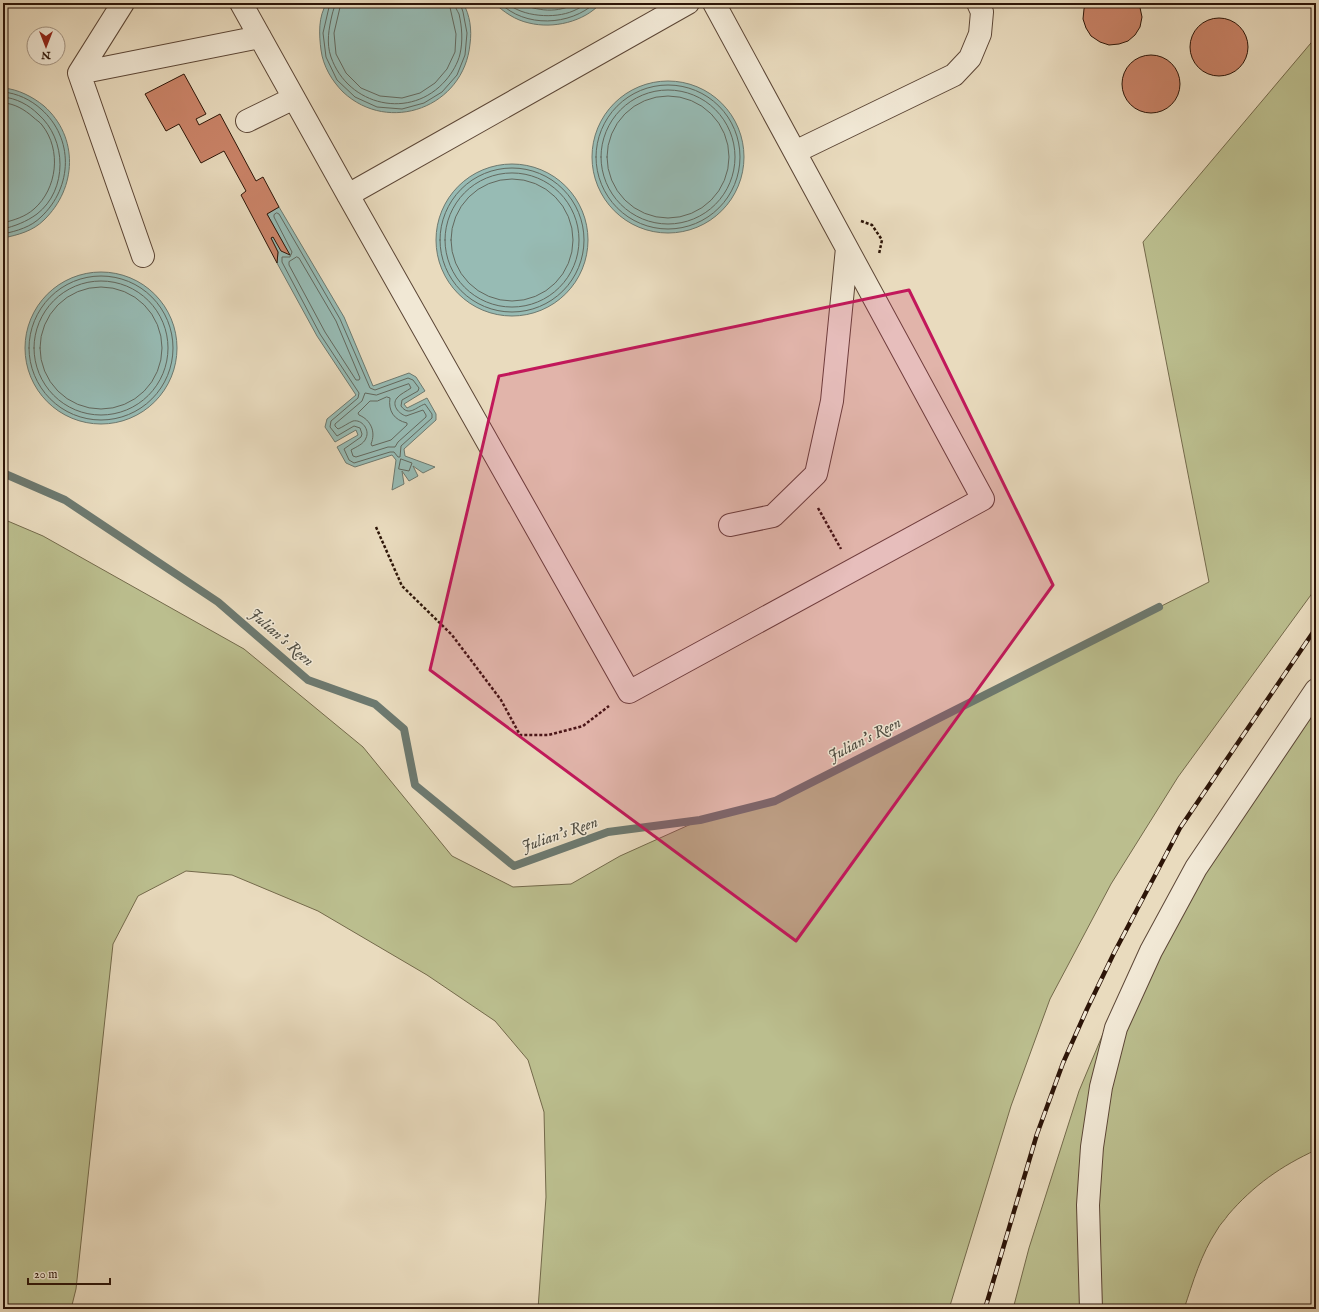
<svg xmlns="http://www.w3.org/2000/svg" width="1319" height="1312" viewBox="0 0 1319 1312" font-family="'IM FELL English',serif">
	<rect width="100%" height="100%" fill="#e9dbbe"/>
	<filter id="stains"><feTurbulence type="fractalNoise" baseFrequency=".005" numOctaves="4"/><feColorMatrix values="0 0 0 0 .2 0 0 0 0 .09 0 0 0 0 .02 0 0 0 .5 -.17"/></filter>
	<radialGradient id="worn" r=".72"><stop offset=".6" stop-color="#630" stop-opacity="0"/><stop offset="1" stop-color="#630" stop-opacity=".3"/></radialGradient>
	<path fill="#bbbe8e" stroke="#746a4b" d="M1316 37V588L1178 777 1111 884 1050 999 1011 1106 949 1309H538L546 1197 544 1112 528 1060 495 1021 427 975 318 911 232 875 186 871 138 896 113 944 76 1289 71 1309H3V519L43 536 244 649 363 747 452 856 513 887 571 884 620 856 700 820 775 801 1209 582 1143 242Z
		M1316 675V1150C1281 1166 1254 1185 1228 1215 1225 1220 1220 1224 1217 1230 1201 1254 1193 1282 1184 1309H1013L1029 1248 1079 1091 1118 998 1157 922 1258 759Z"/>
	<path fill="#97bbb4" stroke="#6d796f" d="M327 3H463C470 15 472 30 470 44 464 107 389 135 343 92 332 81 323 66 321 50 319 35 318 16 327 3Z
		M494 3H601C584 22 553 29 529 23 515 20 504 12 494 3Z
		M592 157a76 76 0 1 1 152 0a76 76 0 1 1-152 0Z
		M3 88C18 89 33 97 44 106 79 137 77 188 44 220 33 231 18 235 3 238Z
		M436 240a76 76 0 1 1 152 0a76 76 0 1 1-152 0Z
		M279 207 344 317 373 386 409 373 416 377 425 391 404 404 407 408 427 398 436 414V420L404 449 405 456 435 467 423 473 413 466 418 476 409 481 402 471 404 484 392 490 396 460 392 455 355 467 346 463 337 447 358 435 356 430 335 442 325 427 327 419 356 395 317 336 277 263 278 252 271 238 273 237 289 254 267 214Z
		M25 348a76 76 0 1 1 152 0a76 76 0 1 1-152 0Z"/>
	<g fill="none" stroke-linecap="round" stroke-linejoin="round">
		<path stroke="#62685e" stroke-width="1" d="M330 3 323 33 326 57 337 80 355 97 377 107 402 109 424 103 442 92 457 75 465 55 467 33 463 12 460 3
			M335 3C335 7 333 10 332 15 329 28 326 43 331 57 348 106 411 121 446 80 452 73 458 63 460 54 463 41 462 27 459 14 457 10 455 8 455 3
			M341 3 334 33 336 54 346 73 361 88 380 96 402 98 420 93 435 83 447 69 455 52 456 34 449 3
			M500 3C525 28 570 26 595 3
			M507 3C522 17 555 19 573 11 578 9 583 6 587 3
			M519 3C537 11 558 14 576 3
			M596 157a72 72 0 1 1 144 0a72 72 0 1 1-144 0Z
			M601 157a67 67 0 1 1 134 0a67 67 0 1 1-134 0Z
			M3 92C17 93 31 100 41 109 74 138 73 187 41 217 31 227 17 231 3 234
			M607 157a61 61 0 1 1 122 0a61 61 0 1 1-122 0Z
			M3 97C16 98 29 105 38 114 67 139 68 190 37 214 26 222 15 226 3 229
			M3 103C14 103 25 110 33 117 36 120 40 122 42 125 62 150 57 189 34 209 25 217 14 220 3 223
			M440 240a72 72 0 1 1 144 0a72 72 0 1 1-144 0Z
			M445 240a67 67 0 1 1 134 0a67 67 0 1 1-134 0Z
			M451 240a61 61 0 1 1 122 0a61 61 0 1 1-122 0Z
			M277 213 279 214 340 319 370 388 375 390 408 378 413 380 419 388 418 391 402 400 401 406C409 417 416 407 425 404L432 414V418L401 446 400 457H398L394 452H390L354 463 349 460 344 449 361 437 362 434 360 428 354 426 337 436 330 427 331 421 358 398 359 393 320 334 282 262V257H290L292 252 274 217V215Z
			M297 257 299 258 336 321 360 378 359 380H356L325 332 289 265V262Z
			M29 348a72 72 0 1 1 144 0a72 72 0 1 1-144 0Z
			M34 348a67 67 0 1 1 134 0a67 67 0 1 1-134 0Z
			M40 348a61 61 0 1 1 122 0a61 61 0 1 1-122 0Z
			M409 384 411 388C407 391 400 394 397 398 391 405 399 414 406 416L423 410 426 415V417L398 442 395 447H388L356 457 353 456 351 450C356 447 364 444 366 438 370 430 362 419 353 421 348 423 343 427 338 429L335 426V424L362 401 365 393 376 395Z
			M387 397 390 398C388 411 394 420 407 423V425L391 440 372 446 371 444C376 432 371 420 359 415L358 413 370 401H377Z
			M401 459 412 463 409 471 399 469Z"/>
		<path stroke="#6d796f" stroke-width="8" d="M3 473 65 500 218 602 308 680 375 704 404 729 415 785 514 866 608 832 700 820 775 801 1159 607"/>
	</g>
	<path fill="#cb8469" stroke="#2d1508" d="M1086 3H1139L1142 17 1140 27 1135 35 1128 41 1119 44 1109 45 1100 42 1091 36 1086 28 1083 19 1084 9Z
		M1190 47a29 29 0 1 1 58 0a29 29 0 1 1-58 0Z
		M1122 84a29 29 0 1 1 58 0a29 29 0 1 1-58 0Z
		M184 74 206 114 196 119 199 125 220 114 256 181 263 177 279 207 267 214 290 255 281 251 273 237 271 238 278 252 277 263 241 195 246 191 224 151 201 163 179 124 166 131 145 94Z"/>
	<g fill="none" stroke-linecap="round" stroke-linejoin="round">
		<g stroke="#5c4636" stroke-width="24">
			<path id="minor" d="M123 3 79 73 143 256
				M241 3 348 195 629 692 983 499 714 3
				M79 73 260 37
				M247 121 294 98
				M795 152 954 75 970 58 980 34 982 12 978 3
				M348 195 688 3
				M730 525 773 516 816 474 832 401 847 248
				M1091 1309 1088 1205 1092 1147 1101 1087 1116 1028 1151 951 1196 868 1316 690"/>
		</g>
		<path stroke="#2d1508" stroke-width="2.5" stroke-dasharray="3 2" stroke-linecap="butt" d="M861 221 872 225 882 240 879 254
			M818 508 841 549
			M376 527 402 586 452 635 501 700 520 735H548L583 726 609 706"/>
		<use href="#minor" stroke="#f1e8d5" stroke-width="22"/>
		<g stroke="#2d1508" stroke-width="4.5">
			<path id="rail" d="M985 1309 1037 1134 1063 1063 1087 1009 1114 953 1180 828 1316 628"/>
		</g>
		<use href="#rail" stroke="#f1e8d5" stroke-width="3" stroke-dasharray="9" stroke-linecap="butt"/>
	</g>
	<path fill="#c2185b" fill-opacity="0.2" stroke="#c2185b" stroke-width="3" stroke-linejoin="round" d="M909 290 1053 585 796 941 430 670 499 376Z"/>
	<g text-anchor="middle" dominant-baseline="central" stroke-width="3" stroke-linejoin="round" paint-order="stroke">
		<g font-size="16" font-style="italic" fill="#524f44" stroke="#f1e8d5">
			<text transform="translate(281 638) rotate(41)">Julian's Reen</text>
			<text transform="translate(865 740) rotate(-27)">Julian's Reen</text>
			<text transform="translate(560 835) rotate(-19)">Julian's Reen</text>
		</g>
	</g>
	<rect width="1319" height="1312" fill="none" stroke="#e9dbbe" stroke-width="16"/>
	<rect x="4" y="4" width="1311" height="1304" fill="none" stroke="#2d1508" stroke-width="2"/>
	<rect x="8" y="8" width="1303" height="1296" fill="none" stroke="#2d1508"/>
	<g transform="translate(46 46) rotate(180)"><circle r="19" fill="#f1e8d5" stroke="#a39483"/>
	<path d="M0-3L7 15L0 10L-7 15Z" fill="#8f2418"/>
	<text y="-6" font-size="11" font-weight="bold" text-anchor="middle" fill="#2d1508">N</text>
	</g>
	<path d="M28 1278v6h82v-6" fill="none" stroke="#2d1508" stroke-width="2"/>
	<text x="34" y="1278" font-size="12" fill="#2d1508" stroke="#f1e8d5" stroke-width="3" paint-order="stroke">20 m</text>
	<rect width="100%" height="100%" filter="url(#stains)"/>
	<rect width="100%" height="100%" fill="url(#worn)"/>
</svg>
